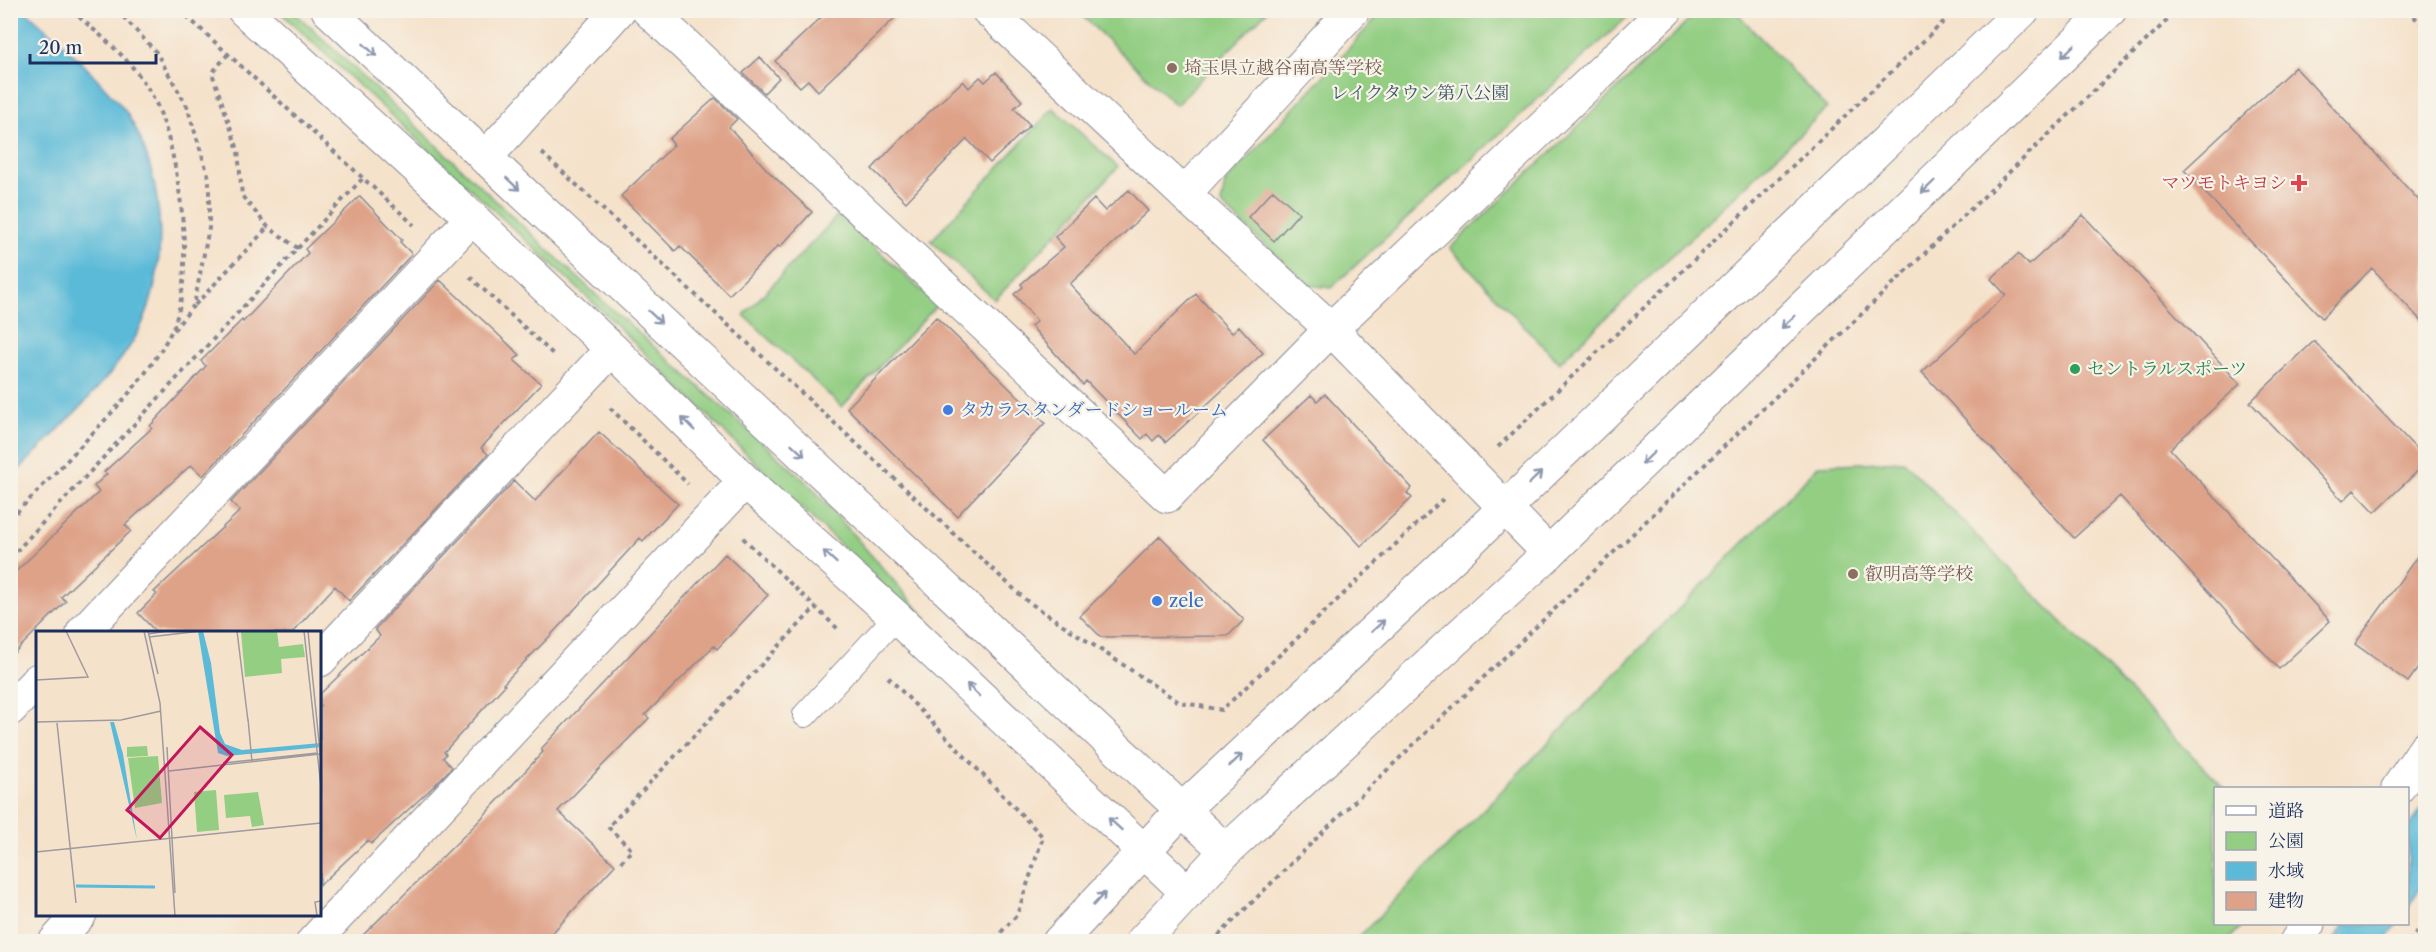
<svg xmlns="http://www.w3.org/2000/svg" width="2436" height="952" viewBox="0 0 2436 952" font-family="'Libre Caslon Text','Noto Serif JP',serif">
	<rect width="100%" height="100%" fill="#f7f3e8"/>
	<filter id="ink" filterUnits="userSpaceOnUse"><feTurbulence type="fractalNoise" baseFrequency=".0167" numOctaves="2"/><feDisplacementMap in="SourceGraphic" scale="12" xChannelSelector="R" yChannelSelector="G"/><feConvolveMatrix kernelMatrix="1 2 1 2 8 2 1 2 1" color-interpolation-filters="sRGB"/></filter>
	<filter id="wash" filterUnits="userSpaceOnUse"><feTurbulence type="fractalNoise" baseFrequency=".008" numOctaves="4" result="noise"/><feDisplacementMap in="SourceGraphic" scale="24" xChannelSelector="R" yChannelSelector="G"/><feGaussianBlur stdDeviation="1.35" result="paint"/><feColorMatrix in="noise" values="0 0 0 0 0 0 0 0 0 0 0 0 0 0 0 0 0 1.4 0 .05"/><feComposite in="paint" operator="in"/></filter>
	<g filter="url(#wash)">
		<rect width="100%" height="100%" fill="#f5e2cb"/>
		<path fill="#93ce83" stroke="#577e70" stroke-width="1.5" d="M279 11H293L606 304 810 485 934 627 932 631 795 502 602 311Z
			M1077 11H1267L1176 105Z
			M1383 11H1634L1331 288 1308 285 1221 204 1225 183Z
			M1699 11H1735L1827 108 1559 363 1450 248Z
			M1053 108 1118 167 995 300 931 241Z
			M839 214 937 305 842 407 744 315Z
			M1904 461 2224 788H2216V924H2243L2228 941H1355L1819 465Z"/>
		<path fill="#5abad8" stroke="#3a749b" stroke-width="1.5" d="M26 11C54 36 83 62 107 90 114 98 123 106 128 115 167 180 173 280 130 346 100 392 49 438 11 478L10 11Z
			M2425 802V881L2408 908V829Z
			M2345 924H2397L2385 941H2333Z"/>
		<g id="blocks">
			<path fill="#dea288" d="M829 10H903L818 91 808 80 800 87 775 61Z
				M760 57 779 78 764 93 743 73Z
				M2295 67 2426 208V326L2372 268 2322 318 2184 170Z
				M996 72 1022 101 1014 108 1030 125 990 163 967 139 906 202 872 169 902 137 963 81 969 88 980 77 985 82Z
				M715 98 737 119 729 127 769 172 812 212 780 247 778 246 729 295 680 246 675 251 621 196 674 145 669 139Z
				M1129 190 1148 211 1070 284 1134 354 1196 294 1232 333 1239 326 1263 353 1166 442 1159 435 1153 441 1147 434 1142 439 1086 381 1083 385 1031 326 1037 321 1014 294 1023 287 1021 284 1064 247 1055 237 1094 199 1105 211Z
				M1273 190 1299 213 1274 241 1248 217Z
				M360 196 402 240 400 242 412 254 203 476 191 465 125 525 131 531 61 597 66 601 10 657V577L99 492 94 486 107 474 104 472 152 428 150 426 206 366 201 361 242 320 243 322 308 253 305 249Z
				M2083 215 2240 384 2170 449 2330 621 2279 669 2120 496 2074 538 1922 372 2006 295 1991 279 2018 254 2029 265Z
				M440 280 520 355 514 360 541 384 481 448 488 454 349 601 335 586 292 633H157L138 613 157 594 154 592 240 511 231 502Z
				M936 317 1045 423 957 516 847 408Z
				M2314 341 2426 459V463L2375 512 2354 490 2343 501 2250 402Z
				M1325 394 1412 488 1407 493 1412 498 1361 546 1263 440 1311 395 1317 401Z
				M599 432 678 504 643 541 640 538 551 635 503 684 505 685 444 752 446 754 443 758 452 767 434 786 371 844 368 840 320 885V694L380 636 375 629 514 481 535 501Z
				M1160 536 1244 620 1228 636 1101 637 1080 616Z
				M2426 544V657L2408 682 2355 644Z
				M725 554 768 595 717 649 714 646 645 715 649 718 558 811 615 865 544 942H356L476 824 543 752 541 749Z"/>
		</g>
	</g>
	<g filter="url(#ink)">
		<use href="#blocks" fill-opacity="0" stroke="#888894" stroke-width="1.5"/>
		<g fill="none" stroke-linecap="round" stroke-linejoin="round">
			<g stroke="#888894" stroke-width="26">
				<path id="lane" d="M805 715 896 617"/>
			</g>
			<g stroke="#888894" stroke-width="35">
				<path id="street" d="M648 10 1167 496 1331 329 1666 10
					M988 10 1184 194 1353 10
					M485 158 619 10
					M1184 194 1331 329 1549 553
					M83 632 472 218
					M320 660 612 349
					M10 709 38 680
					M2398 788 2426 747
					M55 942 80 914
					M313 942 745 481
					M2296 942 2308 924"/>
			</g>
			<g stroke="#888894" stroke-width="35">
				<path id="secondary" d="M244 10 472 218 612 349 745 481 896 617 1188 893
					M328 10 1226 851
					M1059 942 1182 810 1505 508 2023 10
					M1142 942 1226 851 1549 553 2110 10"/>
			</g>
			<path stroke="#888894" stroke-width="4" stroke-dasharray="4.5 4.5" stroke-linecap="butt" d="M117 10 156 52 187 106 209 178V228L194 305 173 331
				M180 10 414 225
				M2407 10 2426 28
				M228 54 212 73 238 150 242 196 268 227 299 249
				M542 153 1027 601 1179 702 1222 710 1443 499
				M470 277 554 355
				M195 305 268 227
				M610 408 688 484
				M1498 447 1956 10
				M10 519C37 492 63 465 89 437 119 405 149 374 170 334 198 283 180 150 154 99 135 62 102 37 71 10
				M743 538 839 630
				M10 558 363 178
				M888 677 1043 837 1017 915 992 942
				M621 862 632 850 608 827 815 608
				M1212 942 1333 822 2178 10
				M2409 942 2426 919"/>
			<use href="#lane" stroke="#fff" stroke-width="24"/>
			<use href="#street" stroke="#fff" stroke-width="33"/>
			<use href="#secondary" stroke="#fff" stroke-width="33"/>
		</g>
		<defs><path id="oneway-shaft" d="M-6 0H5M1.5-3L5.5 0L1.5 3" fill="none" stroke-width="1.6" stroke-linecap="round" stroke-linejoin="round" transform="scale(1.5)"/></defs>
		<g stroke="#8d97ae">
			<use href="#oneway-shaft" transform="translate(370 50) rotate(43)"/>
			<use href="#oneway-shaft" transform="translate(2068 51) rotate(136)"/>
			<use href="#oneway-shaft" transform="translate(513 184) rotate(43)"/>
			<use href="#oneway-shaft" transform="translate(1928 187) rotate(136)"/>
			<use href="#oneway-shaft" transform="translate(655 317) rotate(43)"/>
			<use href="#oneway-shaft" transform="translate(1788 322) rotate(136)"/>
			<use href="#oneway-shaft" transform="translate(688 424) rotate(-135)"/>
			<use href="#oneway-shaft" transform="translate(798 450) rotate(43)"/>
			<use href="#oneway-shaft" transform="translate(1648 458) rotate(136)"/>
			<use href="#oneway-shaft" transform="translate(1535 478) rotate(-44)"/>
			<use href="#oneway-shaft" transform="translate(830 557) rotate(-138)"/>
			<use href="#oneway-shaft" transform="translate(1378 626) rotate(-43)"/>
			<use href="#oneway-shaft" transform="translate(973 690) rotate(-136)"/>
			<use href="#oneway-shaft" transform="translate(1236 760) rotate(-43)"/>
			<use href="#oneway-shaft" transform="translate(1115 824) rotate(-138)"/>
			<use href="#oneway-shaft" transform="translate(1099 899) rotate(-47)"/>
		</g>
	</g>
	<g fill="#8d6e63" stroke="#f7f3e8" stroke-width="2">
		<circle cx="1172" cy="68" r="6"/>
		<circle cx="1853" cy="574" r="6"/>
	</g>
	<path fill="#e0444e" stroke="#f7f3e8" stroke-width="2" d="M2296 174h6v6h6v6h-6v6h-6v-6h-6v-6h6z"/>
	<circle fill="#2e9e5b" stroke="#f7f3e8" stroke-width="2" cx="2075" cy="369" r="6"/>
	<g fill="#3f7fe0" stroke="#f7f3e8" stroke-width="2">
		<circle cx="948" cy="410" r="6"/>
		<circle cx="1157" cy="601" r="6"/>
	</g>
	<g text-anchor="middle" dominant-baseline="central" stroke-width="4.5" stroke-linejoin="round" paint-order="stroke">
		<g font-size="18" fill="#785e54" stroke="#f7f3e8" text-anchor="start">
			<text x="1184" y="68">埼玉県立越谷南高等学校</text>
			<text x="1865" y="574">叡明高等学校</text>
		</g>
		<g font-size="18" fill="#395767" stroke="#f7f3e8">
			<text x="1420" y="93">レイクタウン第八公園</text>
		</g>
		<g font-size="18" fill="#be3a42" stroke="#f7f3e8" text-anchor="end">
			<text x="2287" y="183">マツモトキヨシ</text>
		</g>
		<g font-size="18" fill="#27864d" stroke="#f7f3e8" text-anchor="start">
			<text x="2087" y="369">セントラルスポーツ</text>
		</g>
		<g font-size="18" fill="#366cbe" stroke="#f7f3e8" text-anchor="start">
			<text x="960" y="410">タカラスタンダードショールーム</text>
			<text x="1169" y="601">zele</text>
		</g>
	</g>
	<g transform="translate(36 631)">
		<rect width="285" height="285" fill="#f5e2cb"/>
		<path d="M241 0 243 16 267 13 269 26 245 28 246 42 209 46 205 1ZM111 115 112 125 91 126V116ZM122 125 126 172 99 177 92 127ZM180 159 183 199 161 201 158 161ZM222 161 228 194 216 196 214 185 190 187 188 164Z" fill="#93ce83"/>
		<path d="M162 0H167L175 32 184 102 189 113 206 119 285 112V116L191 125 182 122ZM74 91H78L87 123 101 209Z" fill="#5abad8"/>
		<path fill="none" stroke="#5abad8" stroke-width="3" d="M40 255 119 256"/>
		<path fill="none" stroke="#9e9a9f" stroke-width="1.5" d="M108 0 124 72 139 285M112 0 122 43M201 0 212 90M268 0 285 156M272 0 285 131M112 3 132 0M113 6 165 0M0 49 52 46 30 0M212 88 216 131M0 91 85 89 125 80M21 92 40 272M131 116 139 262M187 132 281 122M133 140 284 123M0 221 285 192M281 285 279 271 285 270"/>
		<path fill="#c2185b" fill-opacity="0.15" stroke="#c2185b" stroke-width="3" d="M164 96 196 124 124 207 91 179Z"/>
		<rect width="285" height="285" fill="none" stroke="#1b2f5e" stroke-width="3"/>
	</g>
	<rect width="2436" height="952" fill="none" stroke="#f7f3e8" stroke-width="36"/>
	<rect x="2214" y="787" width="195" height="138" fill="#f7f3e8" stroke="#9fa5b1" stroke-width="1.5"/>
	<rect x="2226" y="806" width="30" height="9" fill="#ffffff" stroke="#9fa5b1" stroke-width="1.5"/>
	<text x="2268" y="817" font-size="18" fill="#1b2f5e">道路</text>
	<rect x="2226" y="832" width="30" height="18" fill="#93ce83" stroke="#9fa5b1" stroke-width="1.5"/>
	<text x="2268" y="847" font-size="18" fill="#1b2f5e">公園</text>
	<rect x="2226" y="862" width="30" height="18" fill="#5abad8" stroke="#9fa5b1" stroke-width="1.5"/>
	<text x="2268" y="877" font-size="18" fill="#1b2f5e">水域</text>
	<rect x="2226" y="892" width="30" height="18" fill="#dea288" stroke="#9fa5b1" stroke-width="1.5"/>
	<text x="2268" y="907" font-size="18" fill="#1b2f5e">建物</text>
	<path d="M30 54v9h126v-9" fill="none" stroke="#1b2f5e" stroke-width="3"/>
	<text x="39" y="54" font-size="18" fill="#1b2f5e" stroke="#f7f3e8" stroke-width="4.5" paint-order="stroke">20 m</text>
</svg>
